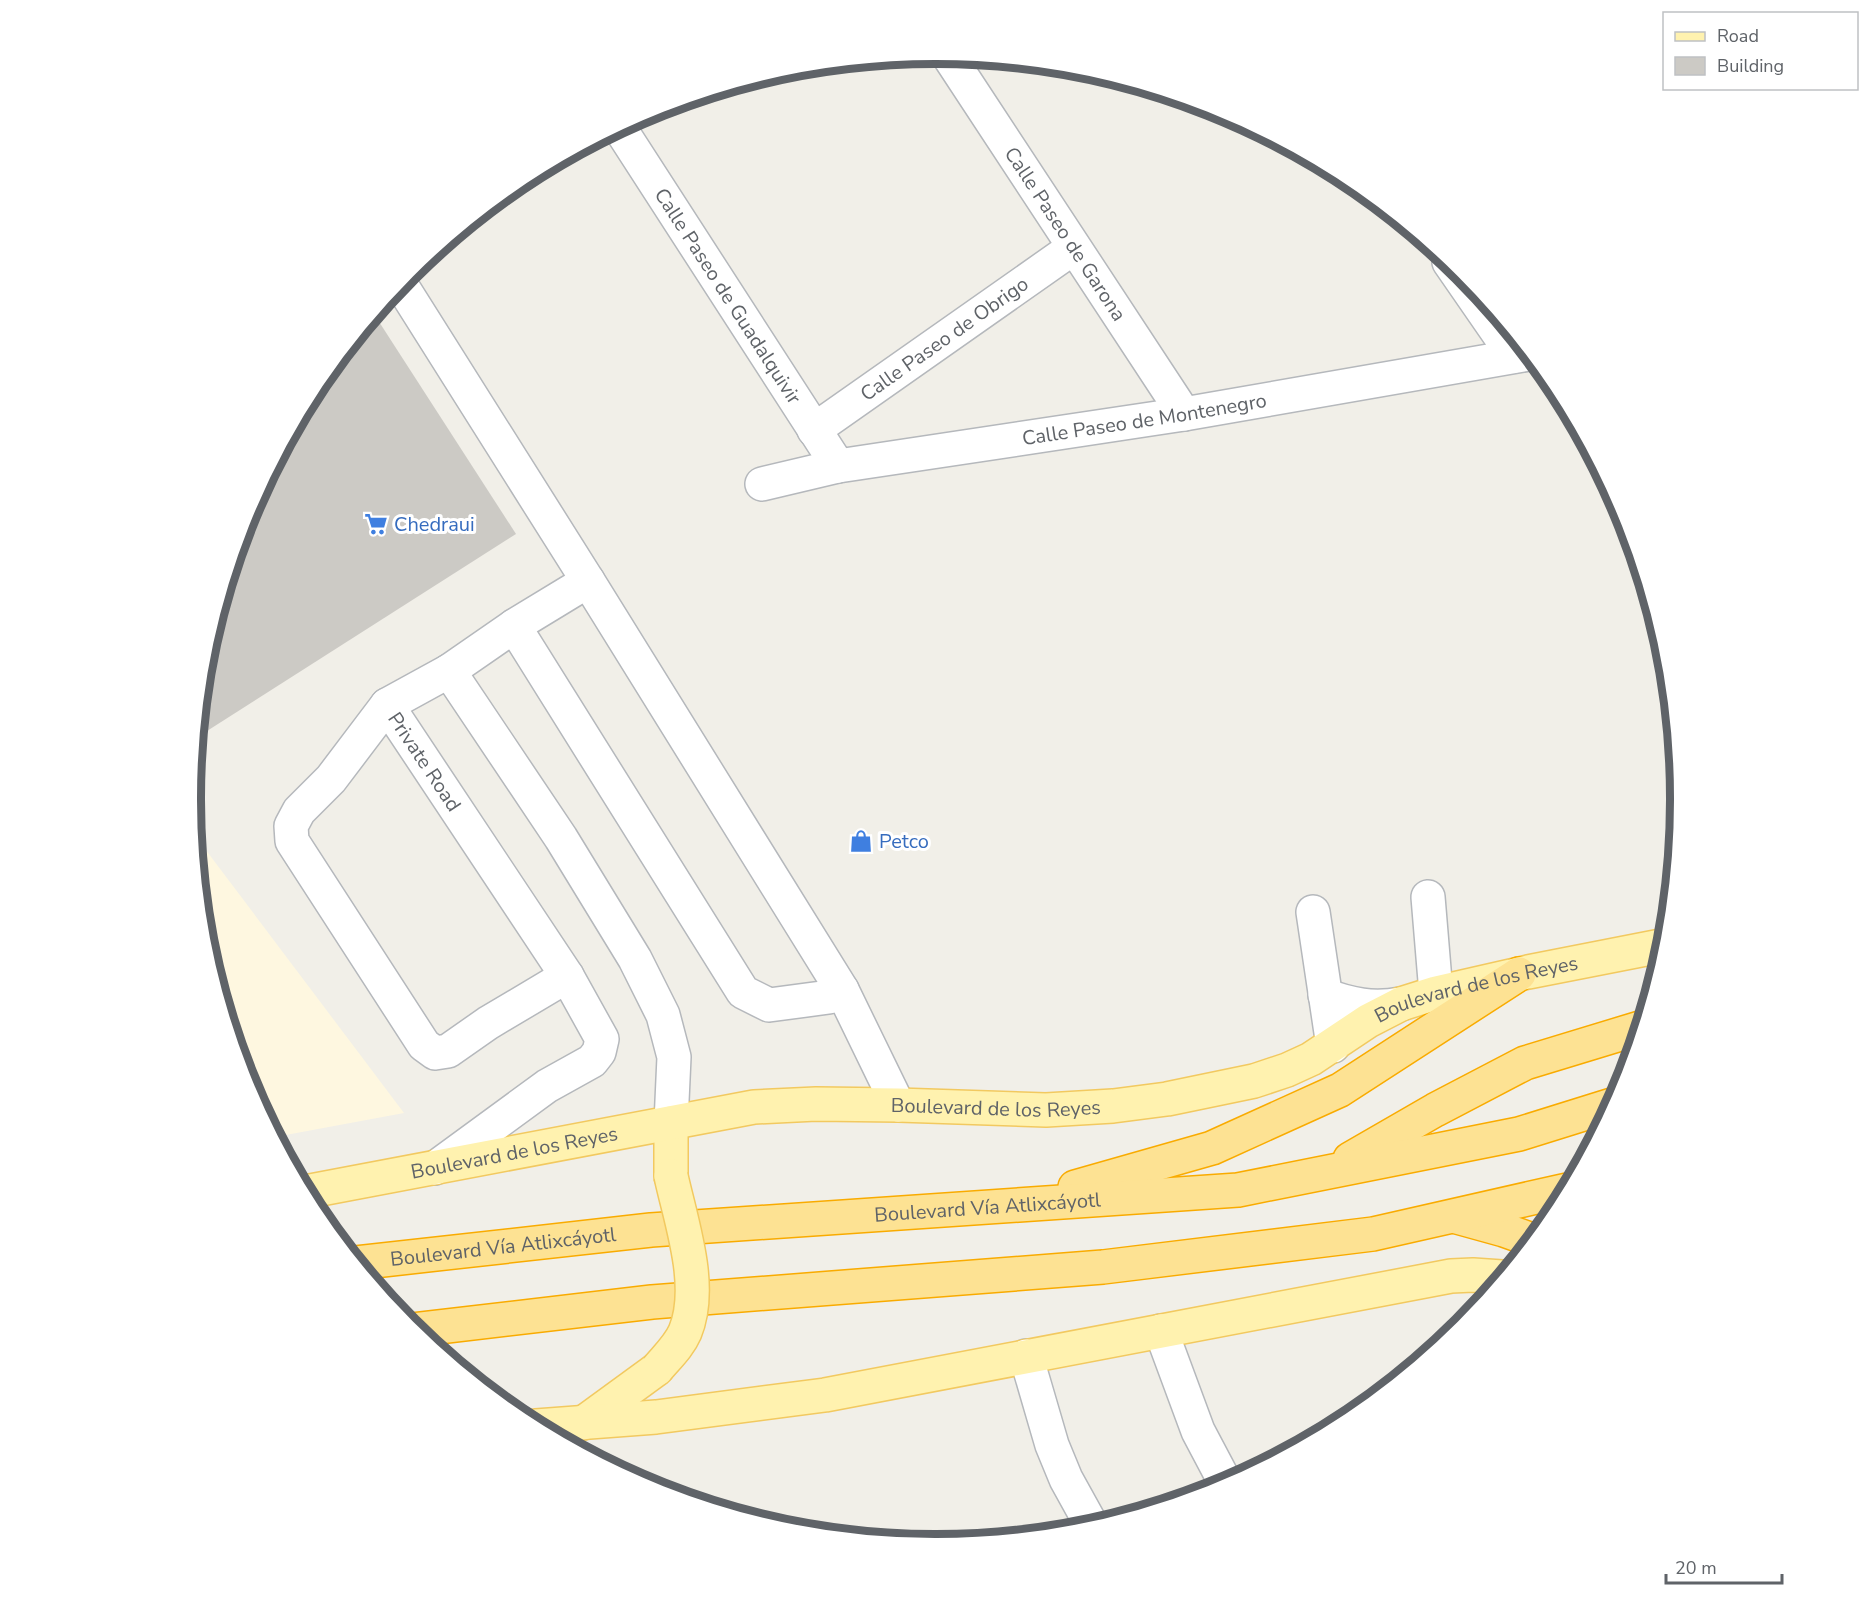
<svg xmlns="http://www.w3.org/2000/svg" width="1870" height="1598" viewBox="0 0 1870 1598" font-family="'Nunito Sans',sans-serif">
	<rect width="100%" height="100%" fill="#f1efe8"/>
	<path fill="#fef7e0" d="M193 833 404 1113 275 1137 247 1084 204 944Z"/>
	<path fill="#cccac5" d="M374 314 516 534 196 738 204 653 247 514 316 385Z"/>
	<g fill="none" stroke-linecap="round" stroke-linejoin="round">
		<g stroke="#b5b8bc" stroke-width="36">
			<g id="minor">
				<path id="s1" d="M948 55 1184 414"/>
				<path id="s2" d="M619 127 838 466"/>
				<path d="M1449 262 1514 356"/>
				<path d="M400 283 588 581 514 626 449 671 387 705 331 779 299 811 291 826 292 841 424 1045 435 1053 448 1051 488 1023 567 976"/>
				<path id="s3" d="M814 430 1073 248"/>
				<path id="s4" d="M762 484 838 466 1184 414 1529 354"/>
				<path d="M588 581 842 990 898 1105"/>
				<path d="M514 626 743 992 769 1005 829 997 842 990"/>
				<path d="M449 671 561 838 635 959 663 1015 674 1057 671 1123"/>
				<path id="s5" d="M387 705 567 976 602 1039 599 1052 592 1061 547 1086 435 1168"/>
				<path d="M1428 897 1436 993"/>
				<path d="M1313 912 1333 1046"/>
				<path d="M1325 995C1351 1005 1373 1009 1401 1004"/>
				<path d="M1161 1331 1198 1431 1226 1484"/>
				<path d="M1026 1356 1052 1445 1066 1479 1092 1526"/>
			</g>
		</g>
		<g stroke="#f2c960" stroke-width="36">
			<g id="major">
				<path d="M671 1176V1123"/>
				<path id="s6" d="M305 1192 754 1107 816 1104 898 1105 1046 1110 1113 1106 1167 1099 1254 1081 1287 1070 1311 1059 1368 1021 1401 1004 1436 993 1528 972 1666 945"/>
				<path d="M583 1423 657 1369"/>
				<path d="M536 1426 656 1417 825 1395 1451 1276 1473 1275 1502 1277"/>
			</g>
		</g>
		<g stroke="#f9ab00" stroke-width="36">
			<g id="highway">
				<path d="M1350 1159 1435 1110 1525 1063 1640 1028"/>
				<path d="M1075 1187 1212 1148 1340 1090 1519 974"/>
				<path d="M1457 1217 1504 1230 1532 1240"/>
				<path id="s7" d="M356 1263 651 1230 1238 1190 1519 1134 1612 1105"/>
				<path d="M413 1330 652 1302 1103 1267 1373 1234 1567 1190"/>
			</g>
		</g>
		<use href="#minor" stroke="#fff" stroke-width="33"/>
		<use href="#major" stroke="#fff2af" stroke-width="33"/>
		<use href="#highway" stroke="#fde293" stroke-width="33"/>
		<g stroke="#f2c960" stroke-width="36" stroke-linecap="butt">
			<path id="major-bridge" d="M657 1369C667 1357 679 1346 685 1332 704 1286 681 1222 671 1176"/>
		</g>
		<use href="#major-bridge" stroke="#fff2af" stroke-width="33"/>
	</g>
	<defs>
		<g id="supermarket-bare" transform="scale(1.8)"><path d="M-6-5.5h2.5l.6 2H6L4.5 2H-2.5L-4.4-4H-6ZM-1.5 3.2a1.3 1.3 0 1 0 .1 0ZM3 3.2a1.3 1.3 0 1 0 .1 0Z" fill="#3f7fe0" stroke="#fff" stroke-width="2.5" paint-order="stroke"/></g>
		<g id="shop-bare" transform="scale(1.8)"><path d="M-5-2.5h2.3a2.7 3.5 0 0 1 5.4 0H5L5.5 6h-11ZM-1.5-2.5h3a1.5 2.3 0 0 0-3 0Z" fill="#3f7fe0" stroke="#fff" stroke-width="2.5" paint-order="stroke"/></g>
	</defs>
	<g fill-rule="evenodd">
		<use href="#supermarket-bare" x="376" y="524"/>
		<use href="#shop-bare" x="861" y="841"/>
	</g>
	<g text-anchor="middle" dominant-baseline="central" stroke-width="6" stroke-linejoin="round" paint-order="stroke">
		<g font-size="20" fill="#5f6368" stroke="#fff">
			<text stroke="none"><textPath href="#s1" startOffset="214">Calle Paseo de Garona</textPath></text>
			<text stroke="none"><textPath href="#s2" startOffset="201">Calle Paseo de Guadalquivir</textPath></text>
			<text stroke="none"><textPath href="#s3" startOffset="159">Calle Paseo de Obrigo</textPath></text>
			<text stroke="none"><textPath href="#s4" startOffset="388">Calle Paseo de Montenegro</textPath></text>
			<text stroke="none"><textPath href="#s5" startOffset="68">Private Road</textPath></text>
			<text stroke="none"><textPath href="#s6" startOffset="1203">Boulevard de los Reyes</textPath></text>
			<text stroke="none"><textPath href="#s6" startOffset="699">Boulevard de los Reyes</textPath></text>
			<text stroke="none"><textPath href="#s6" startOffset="213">Boulevard de los Reyes</textPath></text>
			<text stroke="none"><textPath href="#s7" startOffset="634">Boulevard Vía Atlixcáyotl</textPath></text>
			<text stroke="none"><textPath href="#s7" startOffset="148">Boulevard Vía Atlixcáyotl</textPath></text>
		</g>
		<g font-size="20" fill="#366cbe" stroke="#fff" text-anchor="start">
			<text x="394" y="524">Chedraui</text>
			<text x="879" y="841">Petco</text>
		</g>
	</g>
	<path d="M0 0H1870V1598H0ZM935 64H936A734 734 0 0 1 1670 798V800A734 734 0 0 1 936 1534H935A734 734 0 0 1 201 800V798A734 734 0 0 1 935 64Z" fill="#fff" fill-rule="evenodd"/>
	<path fill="none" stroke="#5f6368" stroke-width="8" d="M935 64H936A734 734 0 0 1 1670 798V800A734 734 0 0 1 936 1534H935A734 734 0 0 1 201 800V798A734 734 0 0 1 935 64Z"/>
	<rect x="1663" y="12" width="195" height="78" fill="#ffffff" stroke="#bfc1c3" stroke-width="1.5"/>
	<rect x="1675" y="32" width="30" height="9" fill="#fff2af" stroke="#bfc1c3" stroke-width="1.5"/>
	<text x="1717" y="42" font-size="18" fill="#5f6368">Road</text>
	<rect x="1675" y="57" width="30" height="18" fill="#cccac5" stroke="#bfc1c3" stroke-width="1.5"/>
	<text x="1717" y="72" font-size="18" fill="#5f6368">Building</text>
	<path d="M1666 1574v9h116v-9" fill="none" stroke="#5f6368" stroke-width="3"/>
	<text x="1675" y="1574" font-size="18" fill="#5f6368" stroke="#ffffff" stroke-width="4.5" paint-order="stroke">20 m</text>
</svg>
